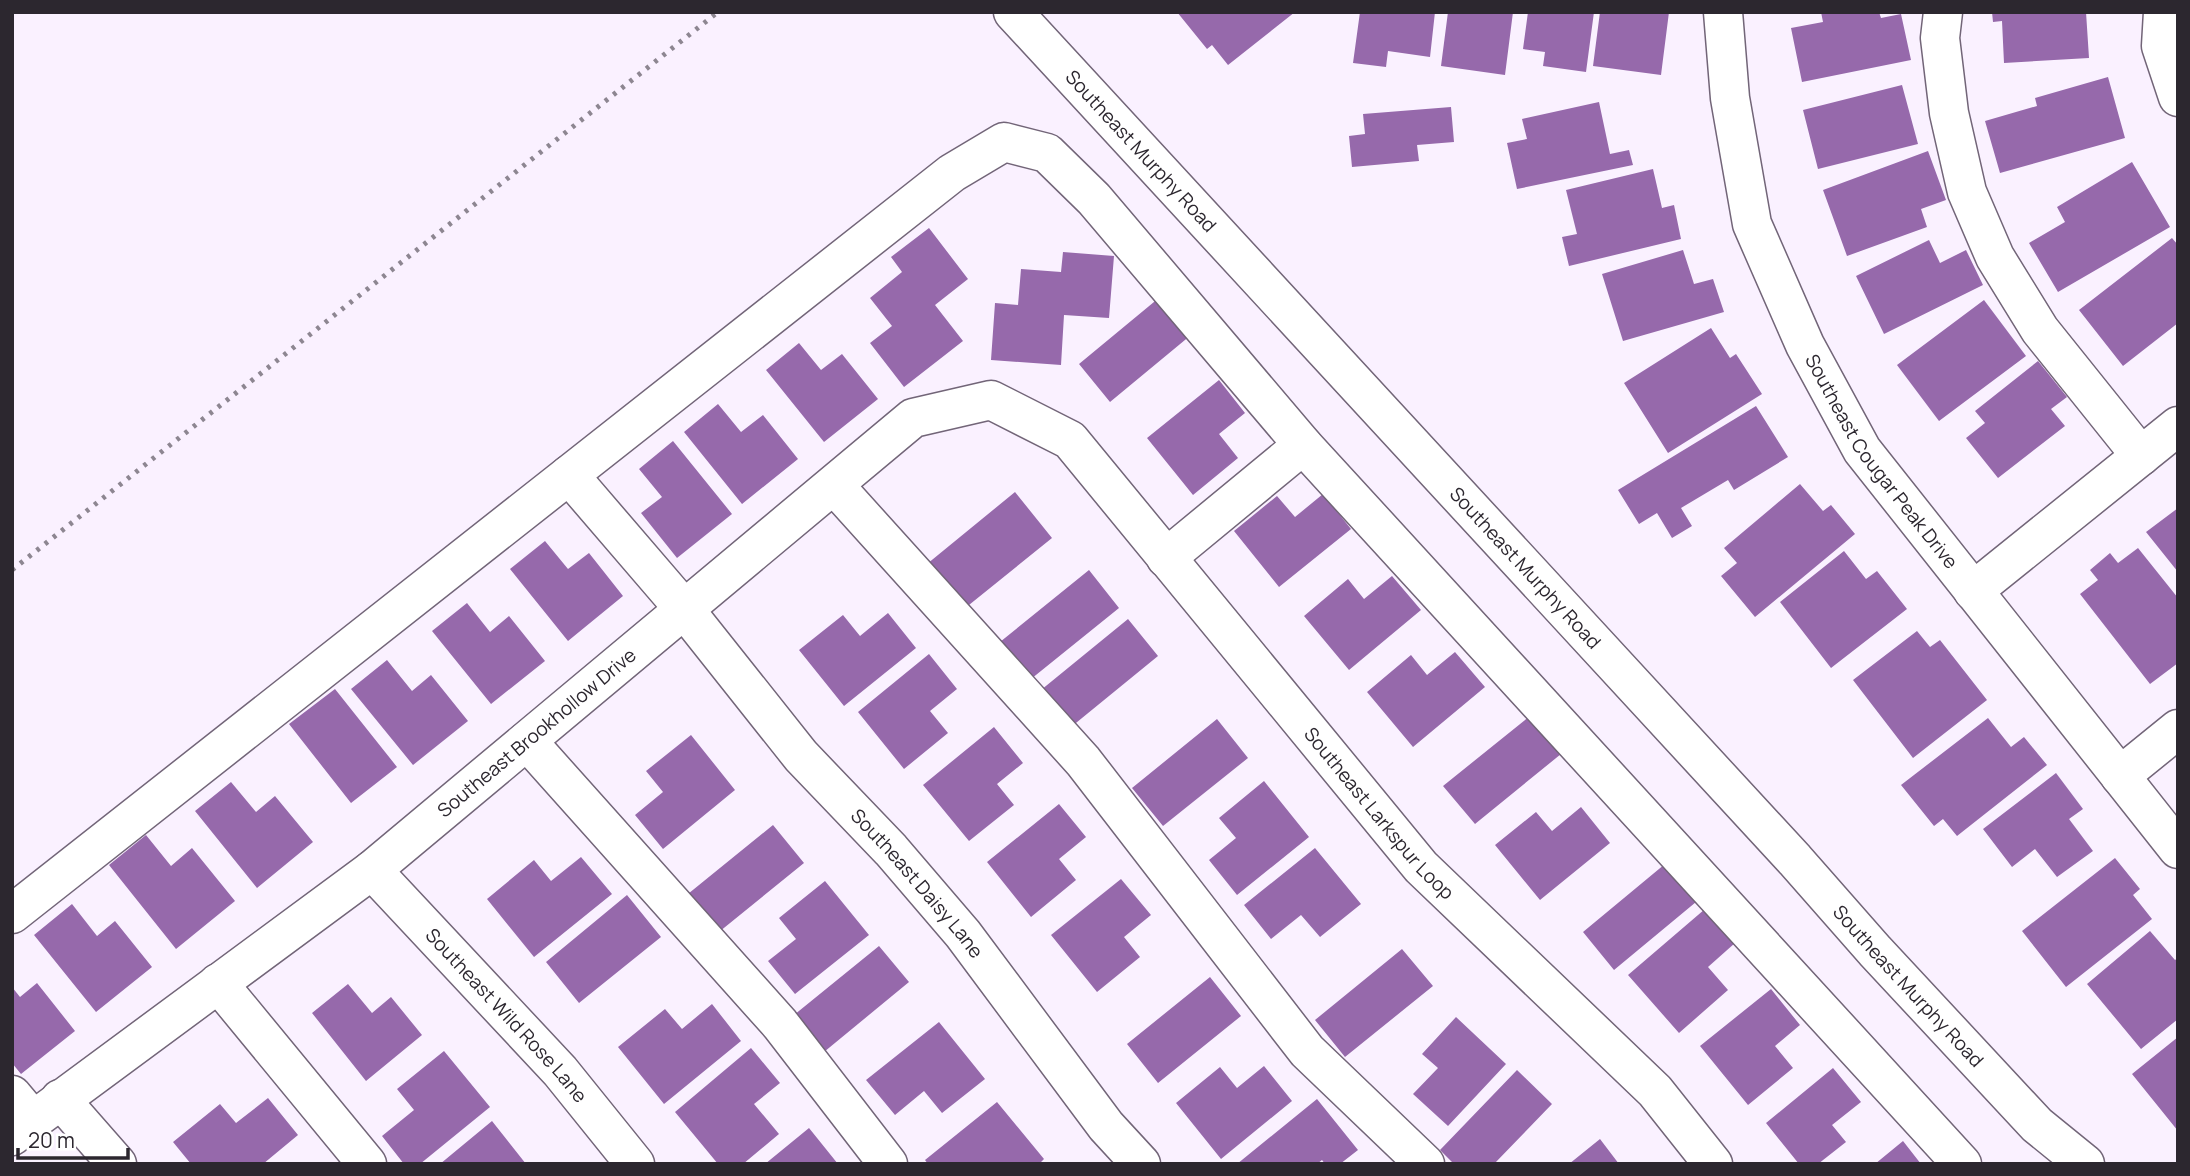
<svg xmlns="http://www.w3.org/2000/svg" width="2190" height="1176" viewBox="0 0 2190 1176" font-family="Manrope,sans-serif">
	<rect width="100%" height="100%" fill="#faf1ff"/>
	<path fill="#9669ab" d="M1177 12H1295L1228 65 1212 45 1207 49Z
		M1360 12H1435L1430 57 1388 51 1386 67 1353 63Z
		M1448 12H1513L1505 75 1441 66Z
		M1528 12H1594L1586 72 1543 66 1545 52 1523 49Z
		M1600 12H1669L1661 75 1593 66Z
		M1821 12H1879L1881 18 1901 14 1911 60 1802 82 1791 28 1823 22Z
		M1992 12H2086L2089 58 2004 63 2002 21 1993 22Z
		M2108 77 2125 138 2000 173 1985 121 2037 106 2035 98Z
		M1902 85 1918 144 1818 169 1803 110Z
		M1599 102 1610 154 1629 150 1633 165 1517 189 1507 143 1527 139 1522 119Z
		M1451 107 1454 142 1417 145 1419 161 1352 167 1349 136 1365 134 1363 114Z
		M1928 151 1946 200 1921 209 1927 227 1847 256 1823 190Z
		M2132 162 2170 227 2058 292 2029 243 2065 222 2057 207Z
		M1653 169 1662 208 1674 205 1681 239 1569 266 1562 237 1577 234 1566 190Z
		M929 228 968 279 935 305 963 341 904 387 870 343 892 326 870 298 902 272 891 257Z
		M2172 238 2178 245V323L2123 366 2079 310Z
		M1929 240 1940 263 1966 250 1983 285 1884 334 1856 276Z
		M1683 250 1694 284 1713 279 1724 312 1623 341 1602 274Z
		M1063 252 1114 256 1109 318 1064 315 1061 365 991 360 995 303 1018 305 1021 269 1061 272Z
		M1160 297 1191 335 1110 402 1079 364Z
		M1984 300 2026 356 1939 421 1897 365Z
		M1711 328 1730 358 1736 354 1762 394 1668 453 1624 383Z
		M799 343 821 370 842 354 878 399 824 442 766 370Z
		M2038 361 2067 397 2051 409 2065 426 1998 478 1966 438 1985 423 1975 411Z
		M1219 380 1245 413 1219 434 1238 458 1193 495 1147 438Z
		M718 404 741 432 763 415 798 459 742 504 684 432Z
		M1756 406 1788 457 1734 490 1728 480 1681 508 1692 526 1672 538 1657 513 1639 524 1618 490Z
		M673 441 732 514 677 558 641 513 662 497 639 469Z
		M1800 484 1823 511 1831 505 1855 534 1755 617 1721 576 1737 563 1724 548Z
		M1015 492 1052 538 964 609 927 564Z
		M1323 494 1351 529 1279 587 1234 531 1277 496 1295 517Z
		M2178 508V572L2146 532Z
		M545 541 568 569 589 553 623 596 568 641 510 569Z
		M2138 548 2178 598V663L2150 684 2080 594 2098 580 2090 570 2110 553 2118 563Z
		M1844 551 1866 579 1877 571 1907 609 1831 668 1780 602Z
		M1089 570 1119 608 1031 679 1000 642Z
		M1392 576 1421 610 1349 670 1304 616 1348 579 1364 599Z
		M467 603 490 632 509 616 545 661 491 704 432 631Z
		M888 613 916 648 844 706 799 650 843 615 860 636Z
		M1128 619 1158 656 1071 727 1041 690Z
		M1917 631 1930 647 1940 640 1987 700 1913 758 1853 680Z
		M1455 652 1485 687 1413 747 1367 692 1411 655 1427 675Z
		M929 654 957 689 930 711 948 733 904 769 858 712Z
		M387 660 412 691 431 675 468 721 413 765 351 689Z
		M335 689 397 767 351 803 289 724Z
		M1530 716 1561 754 1475 824 1443 786Z
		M1988 718 2011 747 2024 737 2047 765 1957 836 1943 819 1934 826 1901 785Z
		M1217 719 1248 758 1163 826 1132 788Z
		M994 727 1023 763 997 784 1014 805 969 841 923 785Z
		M691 735 735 790 663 849 635 815 663 792 646 771Z
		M2056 773 2083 809 2069 819 2093 851 2057 877 2035 849 2012 867 1983 829Z
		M1264 781 1309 837 1237 895 1209 860 1236 838 1219 818Z
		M231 782 256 812 275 796 313 842 257 888 195 811Z
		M1059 804 1086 837 1059 859 1076 880 1031 917 987 862Z
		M1581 807 1610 843 1540 900 1495 845 1536 812 1552 831Z
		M773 825 804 863 714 936 683 898Z
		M146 835 171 866 192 848 235 901 176 949 109 865Z
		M1315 848 1361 904 1320 937 1301 915 1271 939 1244 905Z
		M581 857 612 894 534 957 487 899 534 860 551 881Z
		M2115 858 2140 889 2133 895 2152 919 2066 987 2022 931Z
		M1665 864 1696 902 1614 970 1583 932Z
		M1121 879 1151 915 1124 937 1140 957 1097 992 1051 935Z
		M825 881 869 935 795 994 768 961 796 939 779 918Z
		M627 895 661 937 579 1003 546 962Z
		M72 904 97 936 115 921 152 967 96 1012 34 935Z
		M1705 909 1735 943 1708 967 1728 990 1679 1033 1628 975Z
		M2150 931 2175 960 2178 958V1019L2141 1049 2087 984Z
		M879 946 909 982 824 1052 794 1015Z
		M1402 949 1433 986 1345 1057 1315 1020Z
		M1210 977 1241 1016 1158 1083 1127 1044Z
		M37 983 75 1031 21 1074 12 1063V987L20 997Z
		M348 984 372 1013 391 997 422 1035 366 1081 312 1013Z
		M1771 989 1800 1025 1775 1046 1793 1068 1748 1105 1700 1046Z
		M712 1004 741 1041 664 1104 618 1047 665 1009 682 1029Z
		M1456 1017 1506 1064 1448 1126 1413 1094 1438 1068 1422 1054Z
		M939 1022 985 1079 942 1113 924 1091 895 1115 866 1080Z
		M2178 1037V1131L2132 1074Z
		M751 1048 780 1083 754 1104 779 1134 743 1164H718L675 1112Z
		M444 1051 490 1107 420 1164H404L382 1136 414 1110 397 1089Z
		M1264 1066 1292 1101 1221 1159 1176 1103 1220 1067 1237 1088Z
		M1833 1068 1861 1102 1832 1125 1846 1142 1818 1164H1799L1766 1123Z
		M1517 1070 1552 1104 1494 1164H1454L1440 1150Z
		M268 1098 298 1135 263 1164H191L173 1142 220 1104 236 1123Z
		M1317 1099 1358 1150 1340 1164H1325L1322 1160 1317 1164H1237Z
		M997 1102 1044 1159 1039 1164H928L925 1160Z
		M492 1121 526 1164H440Z
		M809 1128 838 1164H765Z
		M1600 1139 1619 1164H1569Z
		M1903 1141 1921 1164H1875Z"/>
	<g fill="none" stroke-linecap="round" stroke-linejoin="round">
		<g stroke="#726578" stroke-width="41">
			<g id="minor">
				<path id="s1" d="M1723 12 1730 98 1752 224 1805 345 1862 450 2178 849"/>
				<path d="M1943 12 1940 38 1949 113 1967 192 1995 257 2040 330 2141 456"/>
				<path d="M2163 12 2161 46 2178 97"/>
				<path id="s2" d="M569 475 685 610 801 756 891 850 963 934 1106 1126 1141 1164"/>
				<path d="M834 485 1083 761 1307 1051 1425 1164"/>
				<path d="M1166 558 1303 445"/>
				<path d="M1973 591 2178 426"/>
				<path d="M527 741 780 1024 888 1164"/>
				<path d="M2120 776 2178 729"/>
				<path id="s3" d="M372 870 560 1071 635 1164"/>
				<path d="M12 914 952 173 1004 142 1047 153 1094 199 1303 445 1962 1164"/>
				<path d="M218 983 367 1164"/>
				<path d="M12 1095 33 1120"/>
				<path d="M60 1099 117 1164"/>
				<path id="s4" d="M12 1136 372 870 913 418 991 400 1070 440 1421 867 1655 1091 1713 1164"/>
			</g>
		</g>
		<g stroke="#726578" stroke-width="41">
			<g id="major">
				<path id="s5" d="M1013 12 1795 860 1875 951 2037 1125 2085 1164"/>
			</g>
		</g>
		<use href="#minor" stroke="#fff" stroke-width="38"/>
		<use href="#major" stroke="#fff" stroke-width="38"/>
		<path stroke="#8d8691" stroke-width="5" stroke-dasharray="3.5 7" stroke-linecap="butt" d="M12 570 718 12"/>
	</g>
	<g text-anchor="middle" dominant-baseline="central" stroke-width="7" stroke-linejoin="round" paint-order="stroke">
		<g font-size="19" fill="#2c272f" stroke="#fff">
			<text stroke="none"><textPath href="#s5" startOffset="189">Southeast Murphy Road</textPath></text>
			<text stroke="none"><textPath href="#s1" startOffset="486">Southeast Cougar Peak Drive</textPath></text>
			<text stroke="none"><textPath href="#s5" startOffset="756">Southeast Murphy Road</textPath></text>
			<text stroke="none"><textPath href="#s4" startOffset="662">Southeast Brookhollow Drive</textPath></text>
			<text stroke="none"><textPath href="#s4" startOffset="1806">Southeast Larkspur Loop</textPath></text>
			<text stroke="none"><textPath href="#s2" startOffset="537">Southeast Daisy Lane</textPath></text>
			<text stroke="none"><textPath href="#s5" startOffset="1323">Southeast Murphy Road</textPath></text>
			<text stroke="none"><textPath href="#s3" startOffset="198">Southeast Wild Rose Lane</textPath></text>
		</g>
	</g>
	<rect width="2190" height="1176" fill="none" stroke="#2c272f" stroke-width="28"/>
	<path d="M18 1148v10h110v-10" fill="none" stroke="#2c272f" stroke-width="3.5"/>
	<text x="28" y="1148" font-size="21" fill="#2c272f" stroke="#ffffff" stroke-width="5" paint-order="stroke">20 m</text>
</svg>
